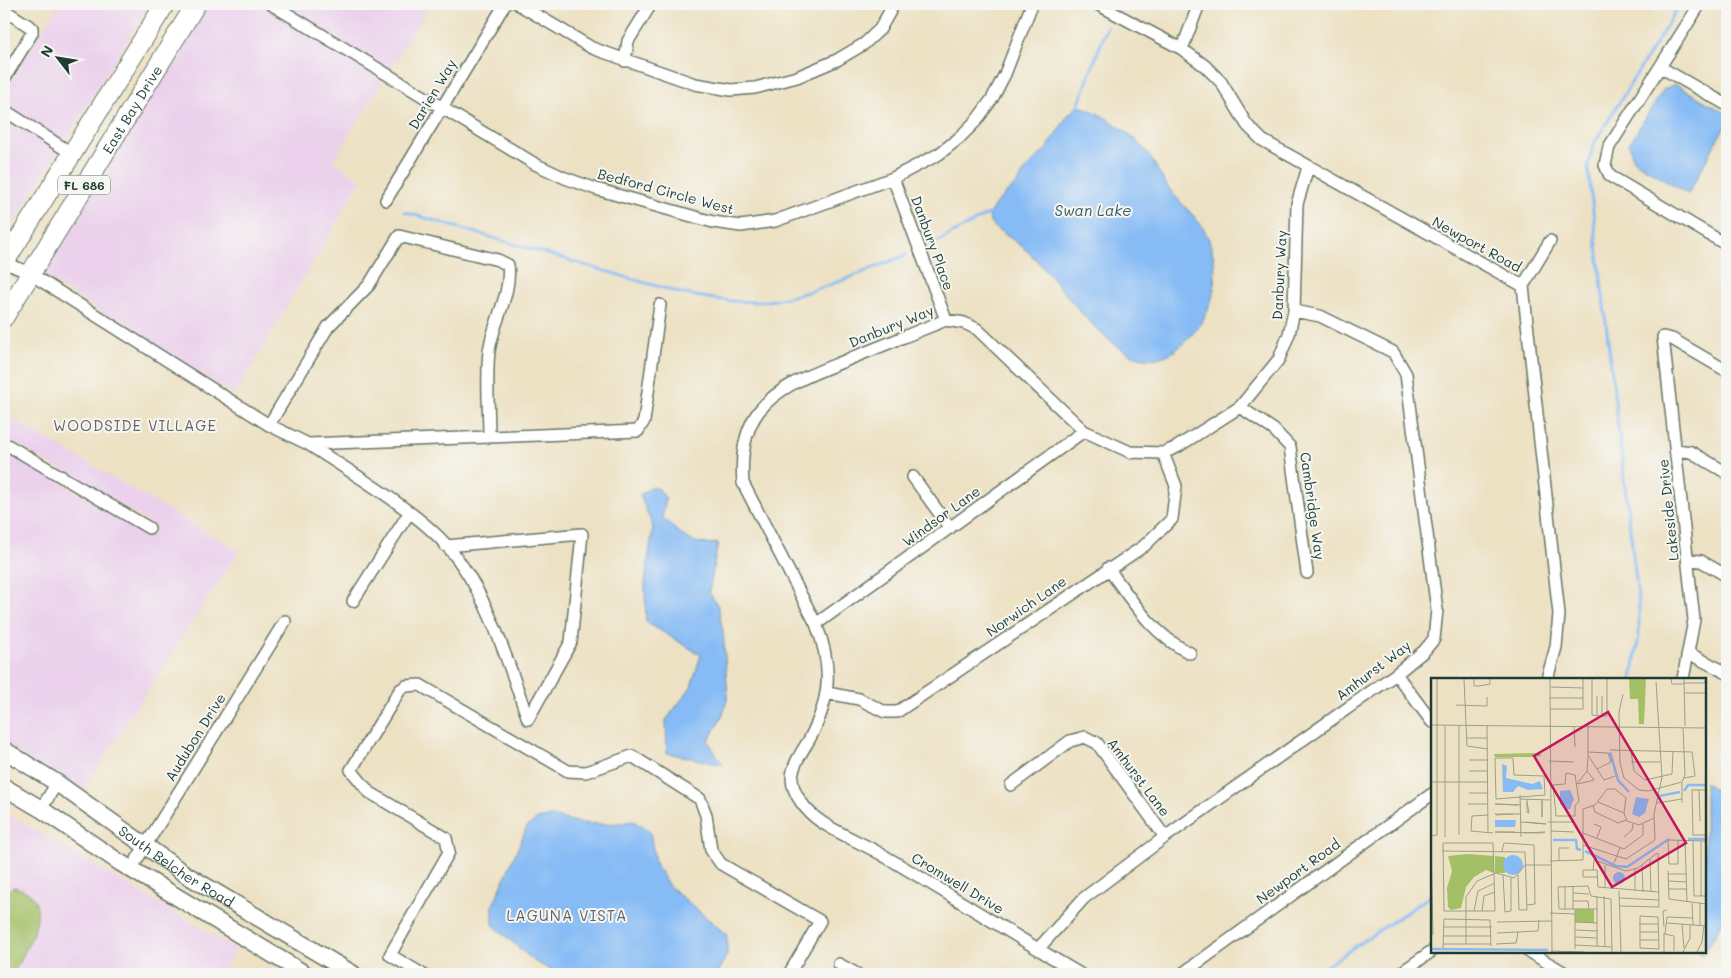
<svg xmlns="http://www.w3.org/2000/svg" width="1731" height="978" viewBox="0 0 1731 978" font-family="Mali,sans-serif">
	<rect width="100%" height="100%" fill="#f6f6f2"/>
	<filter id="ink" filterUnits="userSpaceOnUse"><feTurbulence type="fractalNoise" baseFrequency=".02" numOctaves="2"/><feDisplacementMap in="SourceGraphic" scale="10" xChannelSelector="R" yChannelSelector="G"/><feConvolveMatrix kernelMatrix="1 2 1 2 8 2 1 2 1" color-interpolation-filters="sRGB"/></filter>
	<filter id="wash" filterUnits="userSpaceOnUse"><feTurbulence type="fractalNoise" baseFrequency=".0096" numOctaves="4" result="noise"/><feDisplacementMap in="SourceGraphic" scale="20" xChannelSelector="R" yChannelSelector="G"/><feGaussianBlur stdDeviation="1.12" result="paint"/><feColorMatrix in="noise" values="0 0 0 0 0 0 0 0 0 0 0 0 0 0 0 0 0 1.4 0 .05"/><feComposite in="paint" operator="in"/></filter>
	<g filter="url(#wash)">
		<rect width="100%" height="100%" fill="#ede1c3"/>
		<path fill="#ebd1ec" d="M59 4H150L64 142 4 104V91Z
			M207 4H261L384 79 333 161 361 180 235 395 37 272Z
			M282 4H430L390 70Z
			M4 116 58 151 4 238Z
			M4 414 239 551 81 792 4 744V449L151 536 157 527 4 437Z
			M4 812 236 949 221 974H13L34 929 39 910 38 903 4 895Z"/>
		<path fill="#a4c067" stroke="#627e4e" d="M13 887C61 896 26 948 13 974H4V895Z"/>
		<path fill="#86bbf5" stroke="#527c94" d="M1675 84 1727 114V122L1688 194 1633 160 1629 144 1664 89Z
			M1077 106C1097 108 1140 139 1150 157 1156 166 1161 177 1167 186 1177 201 1192 212 1202 226 1216 247 1219 284 1209 307 1204 321 1194 333 1183 344 1167 358 1151 363 1131 354 1087 333 1057 275 1020 245 1010 237 999 232 990 223L989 214 996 203 1017 183 1027 168 1048 147 1068 115Z
			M651 487 658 488 666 499 662 517C680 534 690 547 718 543L709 592 718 606 723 632 728 697 722 717 708 741 723 765 667 753 666 720 691 687 701 655 646 622 645 584 653 527 640 495Z
			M1705 782 1727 799V915L1703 955 1697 952H1705Z
			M553 816C579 825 606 826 633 821L650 831 655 863 669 886 727 935V955L716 974H558L534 961 493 925V905L527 827 537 819Z"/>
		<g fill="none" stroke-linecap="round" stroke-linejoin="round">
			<path stroke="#86bbf5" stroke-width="3" d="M1077 109 1107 27
				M405 212 680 293C711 299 744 305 775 300 820 292 864 271 906 255
				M931 245 992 212
				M1632 679 1639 635V606L1588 168 1593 145 1680 4
				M1314 974 1432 895"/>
		</g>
	</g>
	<g filter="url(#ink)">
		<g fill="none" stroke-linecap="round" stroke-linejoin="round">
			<g stroke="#677666" stroke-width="14">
				<path id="minor" d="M271 4 535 164 565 178 596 189 713 222 741 226 775 221 893 178 939 154 958 139 976 121 992 99 1005 74 1032 4
					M518 4 592 48 695 84 731 90 755 88 797 77 837 60 864 44 880 29 894 4
					M1097 4 1182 49 1205 66 1221 82 1247 125 1262 140 1523 286 1559 614 1556 647 1547 679
					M1700 4 1609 147 1605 165 1610 176 1727 245
					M1726 4H1727
					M4 10 32 28V33L4 79
					M1182 49 1199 4
					M625 61 628 41 651 4
					M1660 67 1727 105
					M4 110 71 153
					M893 178 946 320
					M386 200 505 4
					M4 262 29 273 269 425 308 444 489 437C489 409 486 379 489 351 493 322 512 294 508 265L498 260 399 236 369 285 328 327 269 425
					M1523 286 1550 241
					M1240 407 1274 430 1290 447 1307 573
					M489 437 638 431 644 421 660 305
					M4 443 149 528
					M308 444C350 472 416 510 448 547 489 595 507 661 528 719
					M1676 450 1691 452 1727 473
					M913 477 950 528
					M446 546 582 534 571 642 528 719
					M1689 560 1701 561 1727 576
					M1108 568C1131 600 1154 636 1190 653
					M353 601 409 513
					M816 624 1084 431
					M1688 653 1727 673
					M1396 674 1432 722
					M1683 679 1694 620 1663 337 1672 339 1727 371
					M827 693 859 699 885 712H897L1144 546 1172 519 1176 486 1163 453
					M1011 785 1070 741 1085 737 1097 743 1165 837
					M41 809 57 783
					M131 869 285 621
					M1038 949 1084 898 1165 837 1396 674 1424 651 1434 639 1437 610 1406 374 1393 352 1320 316 1294 311
					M1529 952 1567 974
					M839 964 857 974
					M422 974 390 955 449 852 446 838 369 792 351 770 400 690 406 686 420 685 568 771 586 772 632 756 700 799 706 815 711 850 721 864 820 921 789 974
					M1080 974C1015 936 951 895 886 857 865 844 840 835 820 821 807 812 792 794 792 778 792 765 803 750 809 740 831 699 833 667 816 624L743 483C741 458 743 432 759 411 782 382 822 371 854 357 885 345 915 332 946 320L964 323 977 329 1084 431 1130 452 1163 453 1177 447 1240 407 1279 359 1289 334 1294 311 1297 204 1308 167
					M1182 974 1432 794
					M1399 974 1432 951"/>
			</g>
			<g stroke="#677666" stroke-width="19">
				<g id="secondary">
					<path id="s1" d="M4 750 57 783 185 874 353 974"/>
					<path d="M4 787 41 809 119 862 305 974"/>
				</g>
			</g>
			<g stroke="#677666" stroke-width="21">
				<g id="primary">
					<path d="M4 263 165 4"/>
					<path id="s2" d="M4 317 196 4"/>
				</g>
			</g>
			<use href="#minor" stroke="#fff" stroke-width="11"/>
			<use href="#secondary" stroke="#fff" stroke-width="16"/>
			<use href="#primary" stroke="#fff" stroke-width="19"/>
		</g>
	</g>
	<g text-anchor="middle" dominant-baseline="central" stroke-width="4" stroke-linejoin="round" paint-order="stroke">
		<rect fill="#f6f6f2" stroke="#60746d" stroke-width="1" x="58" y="175.5" width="52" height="19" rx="4"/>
		<g font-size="12" font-weight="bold" fill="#1f3d34">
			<text x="84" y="185">FL 686</text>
		</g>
		<g font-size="14" fill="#1f3d34" stroke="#f6f6f2">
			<text transform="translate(432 94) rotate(-59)">Darien Way</text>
			<text stroke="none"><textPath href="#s2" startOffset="244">East Bay Drive</textPath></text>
			<text transform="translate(666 191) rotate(15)">Bedford Circle West</text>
			<text transform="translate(933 243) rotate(70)">Danbury Place</text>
			<text transform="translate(1477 244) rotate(29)">Newport Road</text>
			<text transform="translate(1279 275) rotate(-87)">Danbury Way</text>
			<text transform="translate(891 326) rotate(-22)">Danbury Way</text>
			<text transform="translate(1313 506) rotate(82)">Cambridge Way</text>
			<text transform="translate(1668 510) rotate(-96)">Lakeside Drive</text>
			<text transform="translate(941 516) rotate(-36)">Windsor Lane</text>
			<text transform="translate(1026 606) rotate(-35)">Norwich Lane</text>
			<text transform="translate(1373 670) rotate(-37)">Amhurst Way</text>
			<text transform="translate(195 737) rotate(-58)">Audubon Drive</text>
			<text transform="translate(1139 777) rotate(53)">Amhurst Lane</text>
			<text stroke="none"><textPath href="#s1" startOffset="208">South Belcher Road</textPath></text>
			<text transform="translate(1298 871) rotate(-36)">Newport Road</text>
			<text transform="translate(958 883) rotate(31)">Cromwell Drive</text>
		</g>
		<g font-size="15" font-style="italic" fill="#395c64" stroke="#f6f6f2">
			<text x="1093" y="210">Swan Lake</text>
		</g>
		<g font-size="15" letter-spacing="1" fill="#656268" stroke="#f6f6f2">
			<text x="135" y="425">WOODSIDE VILLAGE</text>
			<text x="567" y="915">LAGUNA VISTA</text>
		</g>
	</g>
	<g transform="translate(1431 678)">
		<rect width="275" height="275" fill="#ede1c3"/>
		<path d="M198 1H215L213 46H208L207 21H199ZM109 75 110 78 102 79H64L63 76ZM36 176 63 178V195L55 192 43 199 35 209 30 230 20 232 17 229 16 210 21 193 17 178ZM64 178 74 179V195H64ZM144 231H163V245L144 244Z" fill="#a4c067"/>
		<path d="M71 86 76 88 75 100 101 106 109 103 112 111 97 112 87 108 82 114H72ZM139 112 143 121 139 131 135 132 129 126V113ZM205 119 218 121 214 135 208 139 201 136ZM64 142H85L84 149H64ZM72 187a10 10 0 1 1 20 0a10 10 0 1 1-20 0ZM182 200a6 6 0 1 1 12 0a6 6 0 1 1-12 0Z" fill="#86bbf5"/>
		<path fill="none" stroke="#86bbf5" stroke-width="2.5" d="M179 74 187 102 198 114M253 113 257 107H275M228 118 249 114M257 161H275M122 162H145L146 171 150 172M154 173 185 188 196 189 238 161M0 271 117 272"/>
		<path fill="none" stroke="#9b9f8a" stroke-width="1" d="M33 1 36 68 57 71M43 1V8H48L59 6V1M119 1 121 274M161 1V37L169 38H176V1M240 1 241 6H252M253 1 254 48M252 5H273L275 1M120 9 152 10M253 15H275M192 16 188 34 189 85 193 100 208 112 217 113 251 104 254 97 252 50M166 18V38M118 20H152M25 27 56 28V19M120 31H152V1M171 38V18M0 47 275 50M14 48V159M28 48V157M56 48 57 155M143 49 144 69M36 60H56M179 72 261 74 264 98 253 100M200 73 203 93 214 102 241 96 242 73M157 74 177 75 180 84 166 91 157 77V47M64 80H82L83 97 113 98 114 117 65 121ZM38 82H57M118 83 143 84M200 84H229M166 91 173 102 184 98M38 93H57M135 95 144 97 148 123 144 128V138H125L122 107 134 106ZM0 104H57M251 105V125M146 106 156 93 157 78M147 106 163 102 156 93M268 112 269 143M275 112H261L262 157H275M38 115H57M89 117 90 159M89 121 119 122M96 121V134L98 135 96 124M111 123V139V121M167 124 193 135M226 125 251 121M37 126H57M87 127 64 126 90 127M162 128 164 134 187 145 195 142M82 136 65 137 64 136H89M57 137 41 138 40 153 62 155M90 144 115 146 95 144M117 144H142V141M163 146 170 149 166 160M120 153 143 154M84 154H64L111 155 114 154 93 155M152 155 193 171 212 157V146M0 158 6 157V1M193 159 201 152 202 146M247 162V186H238L237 163 238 162 275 163M254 162 256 224M262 162 263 218H275M270 163V218M12 165H62L64 233H13ZM0 167 2 257M152 167 195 181 224 162 223 136 231 99 225 4M11 173 94 174 96 232H88L87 197M71 173 73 165 103 167 104 226 96 227M219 181 220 214M119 183 152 182V131L164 127 176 111H184L195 120 193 135 196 143 208 147 223 140M128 183V170H138M183 185 189 170M174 187V209M211 187 212 214M204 191V213M162 192 163 182 195 193 207 190 226 175M237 193 238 221 275 226M237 196H256M72 197 74 234 80 233V200M166 199H152V192H166L167 209 228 214M237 203 256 204M134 208V231M142 208V231M238 211H256M188 213 190 274M142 215 158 216M166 218V268M173 218 174 269M189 220 228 222M142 223H157L158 231M261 225 262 247M269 225V248M189 228 228 229 227 175M144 231V271M166 231H128L127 209 157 208 160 218 180 221 181 274M43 233 47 213 64 205M51 233 53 218 64 214M119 235 144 236M209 238 227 239 228 271 209 270ZM66 244 121 243M144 244 166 245M236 245 275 248M208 246H227M251 246 253 270M12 249H61M233 249 232 233 236 232M144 252 166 253M209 254H227M66 255 107 253 108 242M233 255V274M12 258H60M144 259 166 260M209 262H227M12 266H60M35 266V219L46 203 65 195 83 200 94 187H120M65 266 85 265 87 254M144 267 181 269M12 270 13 241 59 242 60 268M120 273 154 274M243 273V258L234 256 236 239 262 240M252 274 259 260V247M266 274 271 264 273 248"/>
		<path fill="#c2185b" fill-opacity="0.15" stroke="#c2185b" stroke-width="2.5" d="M177 34 255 165 181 209 103 78Z"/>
		<rect width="275" height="275" fill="none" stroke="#1f3d34" stroke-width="2.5"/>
	</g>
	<rect width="1731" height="978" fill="none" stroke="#f6f6f2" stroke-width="20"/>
	<g transform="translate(58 58) rotate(301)" stroke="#f6f6f2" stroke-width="4" paint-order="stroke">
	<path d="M0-4L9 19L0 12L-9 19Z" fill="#1f3d34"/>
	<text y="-8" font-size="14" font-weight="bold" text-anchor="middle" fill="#1f3d34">N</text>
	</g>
</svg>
